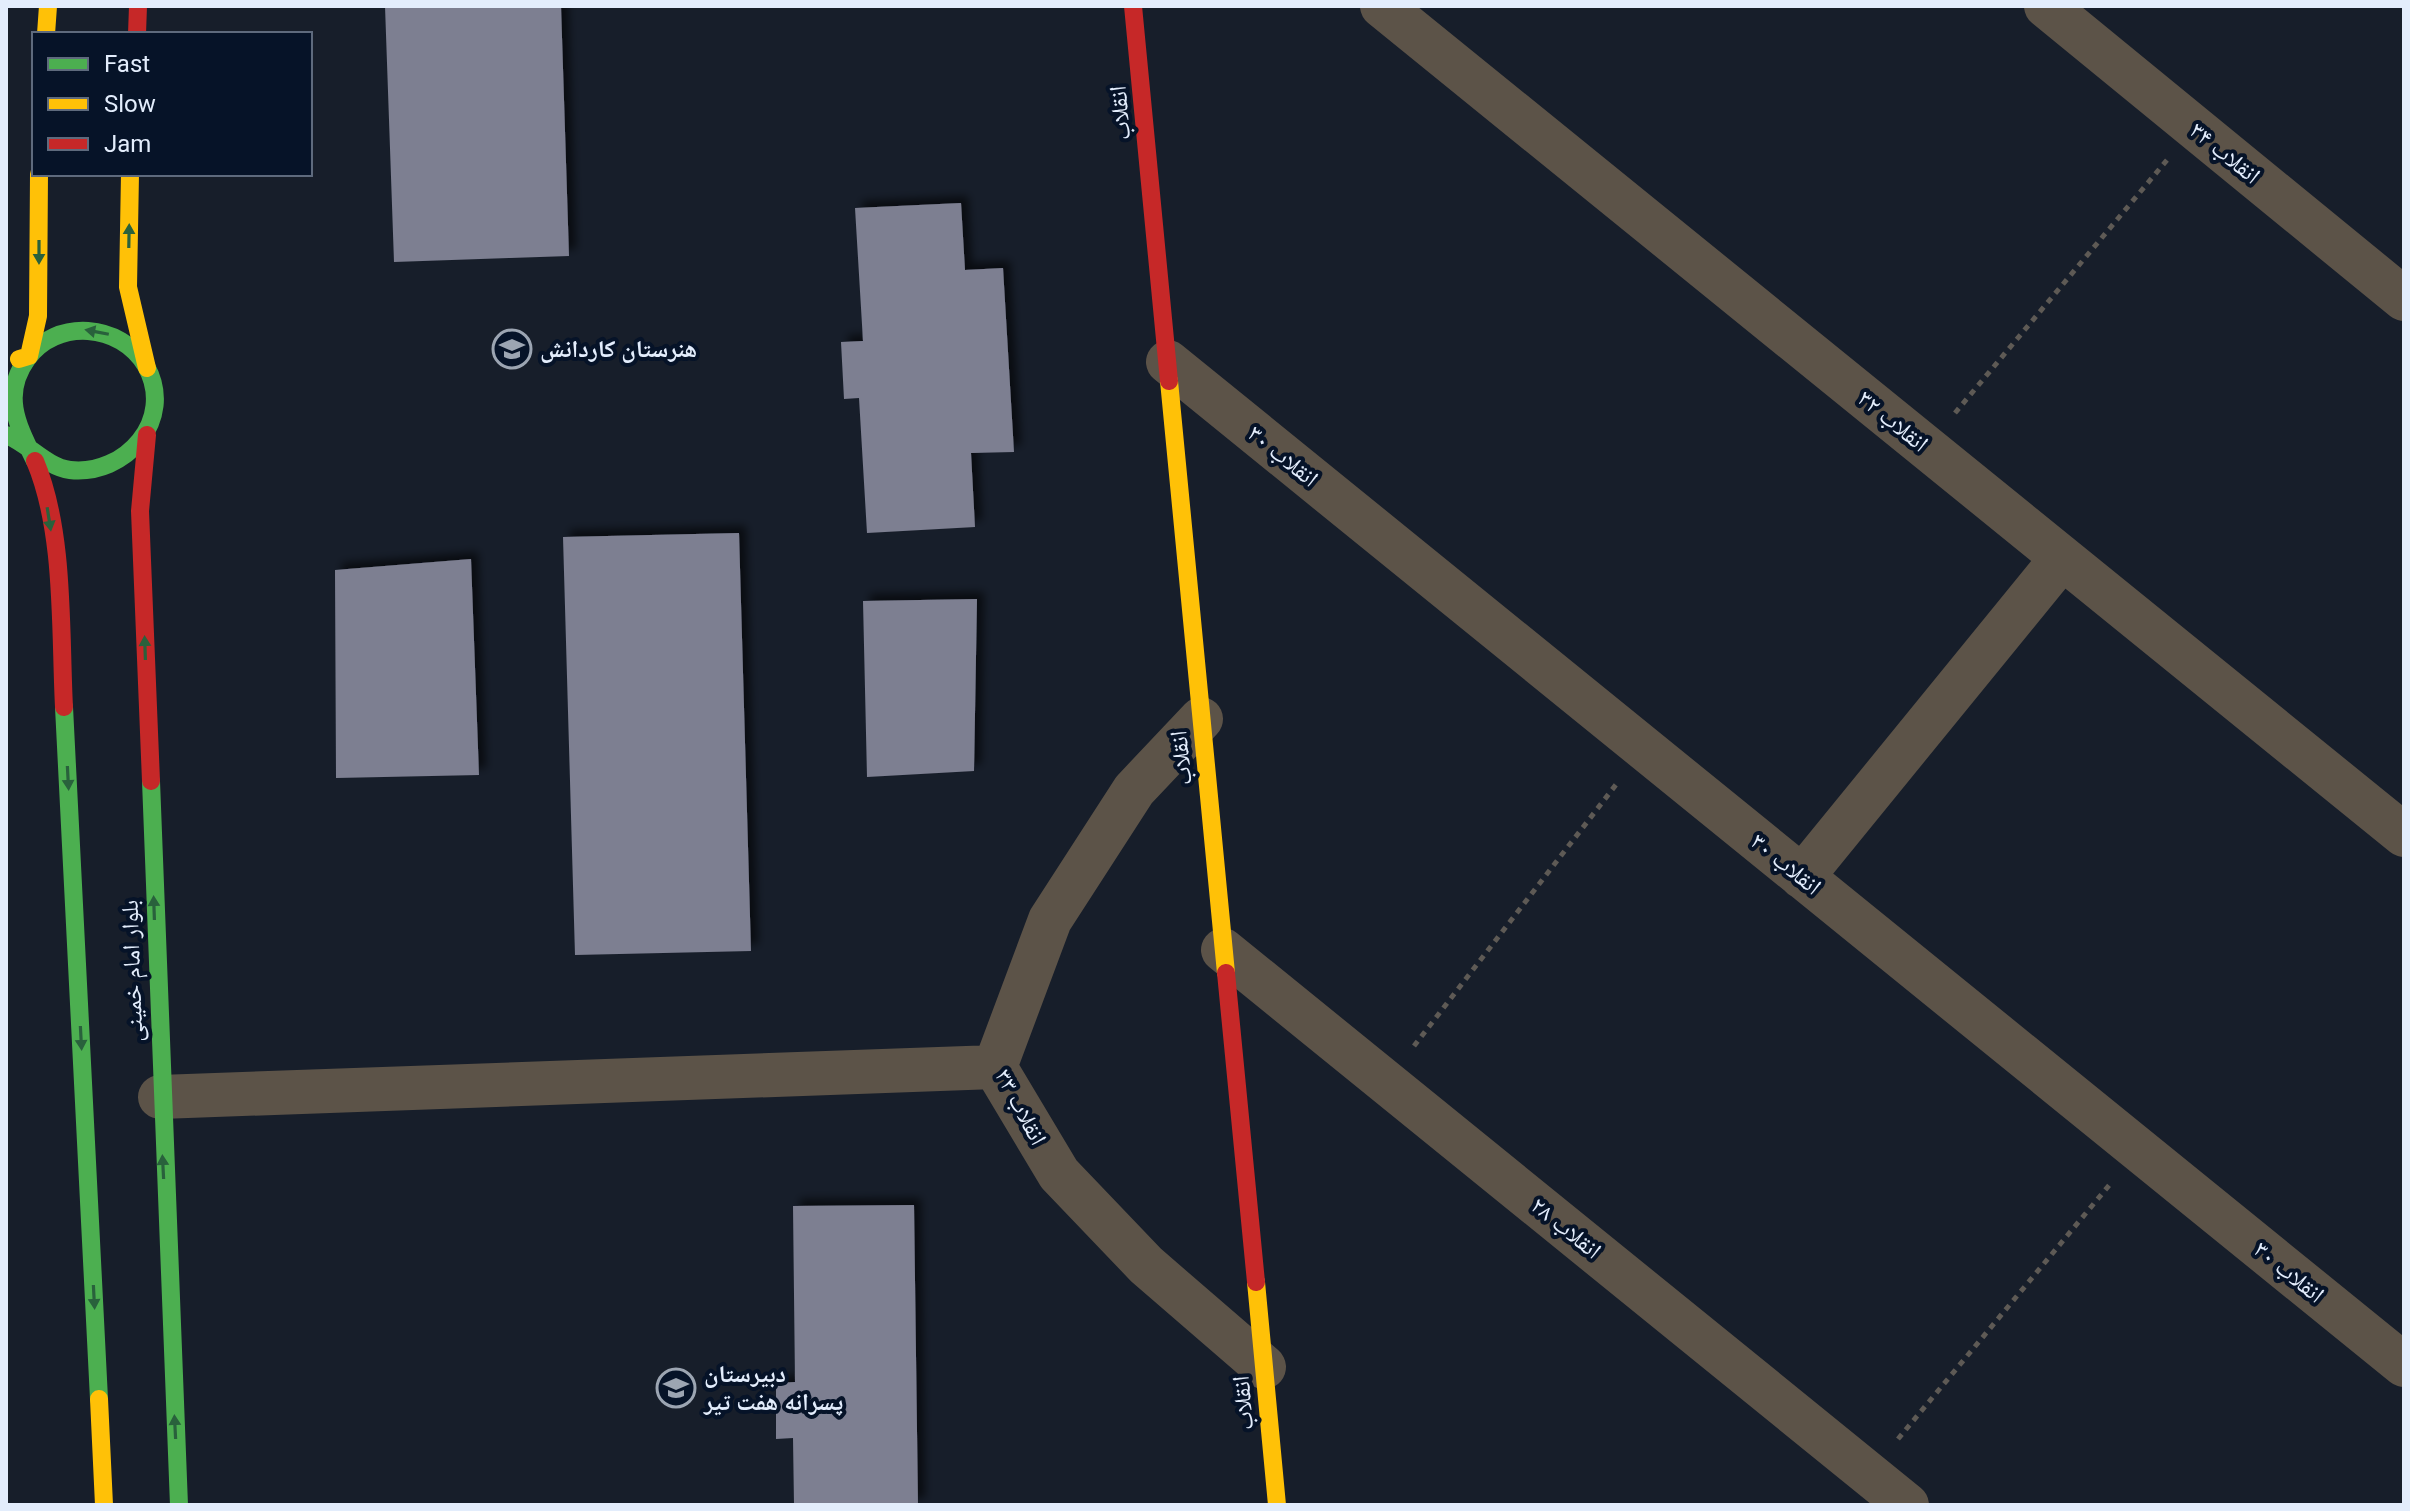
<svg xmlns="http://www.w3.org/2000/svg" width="2410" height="1511" viewBox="0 0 2410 1511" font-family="Roboto,'Noto Naskh Arabic',sans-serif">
	<defs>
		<filter id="shadow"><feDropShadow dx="7" dy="-7" stdDeviation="4" flood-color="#0009"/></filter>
	</defs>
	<rect width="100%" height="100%" fill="#171e2a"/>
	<path fill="#7d7f91" filter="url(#shadow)" d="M385 6H561L569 256 394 262Z
		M961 203 965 270 1003 268 1014 452 971 453 975 527 867 533 859 398 844 399 841 342 863 341 855 208Z
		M739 533 751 951 575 955 563 537Z
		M471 559 479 775 336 778 335 570Z
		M977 599 974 771 867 777 863 601Z
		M914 1205 918 1505H794L793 1438 776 1439V1383L795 1382 793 1206Z"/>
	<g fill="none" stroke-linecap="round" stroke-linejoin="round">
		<path stroke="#5e5a55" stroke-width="5" stroke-dasharray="6 6" stroke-linecap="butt" d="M1955 413 2167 160
			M1414 1046 1618 782
			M1898 1439 2111 1183"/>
		<path stroke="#5c5348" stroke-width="44" d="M1382 6 2404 835
			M2046 6 2404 299
			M1168 362 2404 1365
			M1201 719 1134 790 1050 920 995 1067 1059 1174 1146 1265 1264 1367
			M1802 877 2062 558
			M1223 950 1907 1505
			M160 1097 995 1067"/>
		<path stroke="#4caf50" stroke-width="18" d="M6 435C28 443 46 467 70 470 125 476 176 420 146 366 121 323 56 318 27 359 1 395 18 426 35 461
			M64 707 99 1399
			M151 781 179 1505"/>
		<path stroke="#ffc107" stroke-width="18" d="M46 34 48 6
			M130 174 128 287 147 368
			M19 359 29 356 38 316 39 174
			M1169 381 1226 973
			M1256 1282 1277 1505
			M99 1399 104 1505"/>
		<path stroke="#c62828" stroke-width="18" d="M1133 6 1169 381
			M137 34 138 6
			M147 435 140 511 151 781
			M35 461C65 532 60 631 64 707
			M1226 973 1256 1282"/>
	</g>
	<defs><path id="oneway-solid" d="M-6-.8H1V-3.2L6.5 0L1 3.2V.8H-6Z" transform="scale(2)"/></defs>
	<g fill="#29613c">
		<use href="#oneway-solid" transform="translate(129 236) rotate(-89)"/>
		<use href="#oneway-solid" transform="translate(39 252) rotate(90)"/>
		<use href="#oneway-solid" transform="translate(97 332) rotate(-169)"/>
		<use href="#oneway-solid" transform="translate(49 519) rotate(81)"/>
		<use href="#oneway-solid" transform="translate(145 648) rotate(-92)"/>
		<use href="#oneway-solid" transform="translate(68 778) rotate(87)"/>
		<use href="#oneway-solid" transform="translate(154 908) rotate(-92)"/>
		<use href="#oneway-solid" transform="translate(81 1038) rotate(87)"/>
		<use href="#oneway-solid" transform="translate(163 1167) rotate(-93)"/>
		<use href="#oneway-solid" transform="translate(94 1297) rotate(87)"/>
		<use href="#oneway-solid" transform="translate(175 1427) rotate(-93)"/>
	</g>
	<defs>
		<g id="school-ring" transform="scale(2)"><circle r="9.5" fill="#061328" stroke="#9ca5b2" stroke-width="1.5"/><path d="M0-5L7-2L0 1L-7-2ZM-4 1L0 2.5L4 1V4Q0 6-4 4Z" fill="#9ca5b2"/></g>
	</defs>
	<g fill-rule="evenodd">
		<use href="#school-ring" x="512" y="349"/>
		<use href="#school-ring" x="676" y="1388"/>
	</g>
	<g text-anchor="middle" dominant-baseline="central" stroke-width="8" stroke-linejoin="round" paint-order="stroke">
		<g font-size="24" fill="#e3edfc" stroke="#061328">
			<text transform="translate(1120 113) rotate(-95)">انقلاب</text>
			<text transform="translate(2225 153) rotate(39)">انقلاب ۳۴</text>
			<text transform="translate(1893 421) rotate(39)">انقلاب ۳۲</text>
			<text transform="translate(1283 456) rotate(39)">انقلاب ۳۰</text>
			<text transform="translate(1181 758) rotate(-96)">انقلاب</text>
			<text transform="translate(1786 864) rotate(39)">انقلاب ۳۰</text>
			<text transform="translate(132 971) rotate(-92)">بلوار امام خمینی</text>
			<text transform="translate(1021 1107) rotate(62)">انقلاب ۳۳</text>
			<text transform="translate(1566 1228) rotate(39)">انقلاب ۲۸</text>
			<text transform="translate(2289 1272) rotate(39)">انقلاب ۳۰</text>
			<text transform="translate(1243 1403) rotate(-95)">انقلاب</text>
		</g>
		<g font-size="24" font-weight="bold" fill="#e3edfc" stroke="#061328" text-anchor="start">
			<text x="540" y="349">هنرستان کاردانش</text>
			<text x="704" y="1374">دبیرستان<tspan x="704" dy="28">پسرانه هفت تیر</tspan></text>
		</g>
	</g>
	<rect width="2410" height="1511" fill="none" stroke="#e3edfc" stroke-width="16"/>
	<rect x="32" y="32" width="280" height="144" fill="#061328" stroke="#5e6a7d" stroke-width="2"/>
	<rect x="48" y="58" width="40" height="12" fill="#4caf50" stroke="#5e6a7d" stroke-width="2"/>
	<text x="104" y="72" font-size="24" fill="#e3edfc">Fast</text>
	<rect x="48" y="98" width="40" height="12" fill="#ffc107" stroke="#5e6a7d" stroke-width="2"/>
	<text x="104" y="112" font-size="24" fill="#e3edfc">Slow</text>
	<rect x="48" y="138" width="40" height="12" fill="#c62828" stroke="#5e6a7d" stroke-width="2"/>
	<text x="104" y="152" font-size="24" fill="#e3edfc">Jam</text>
</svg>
